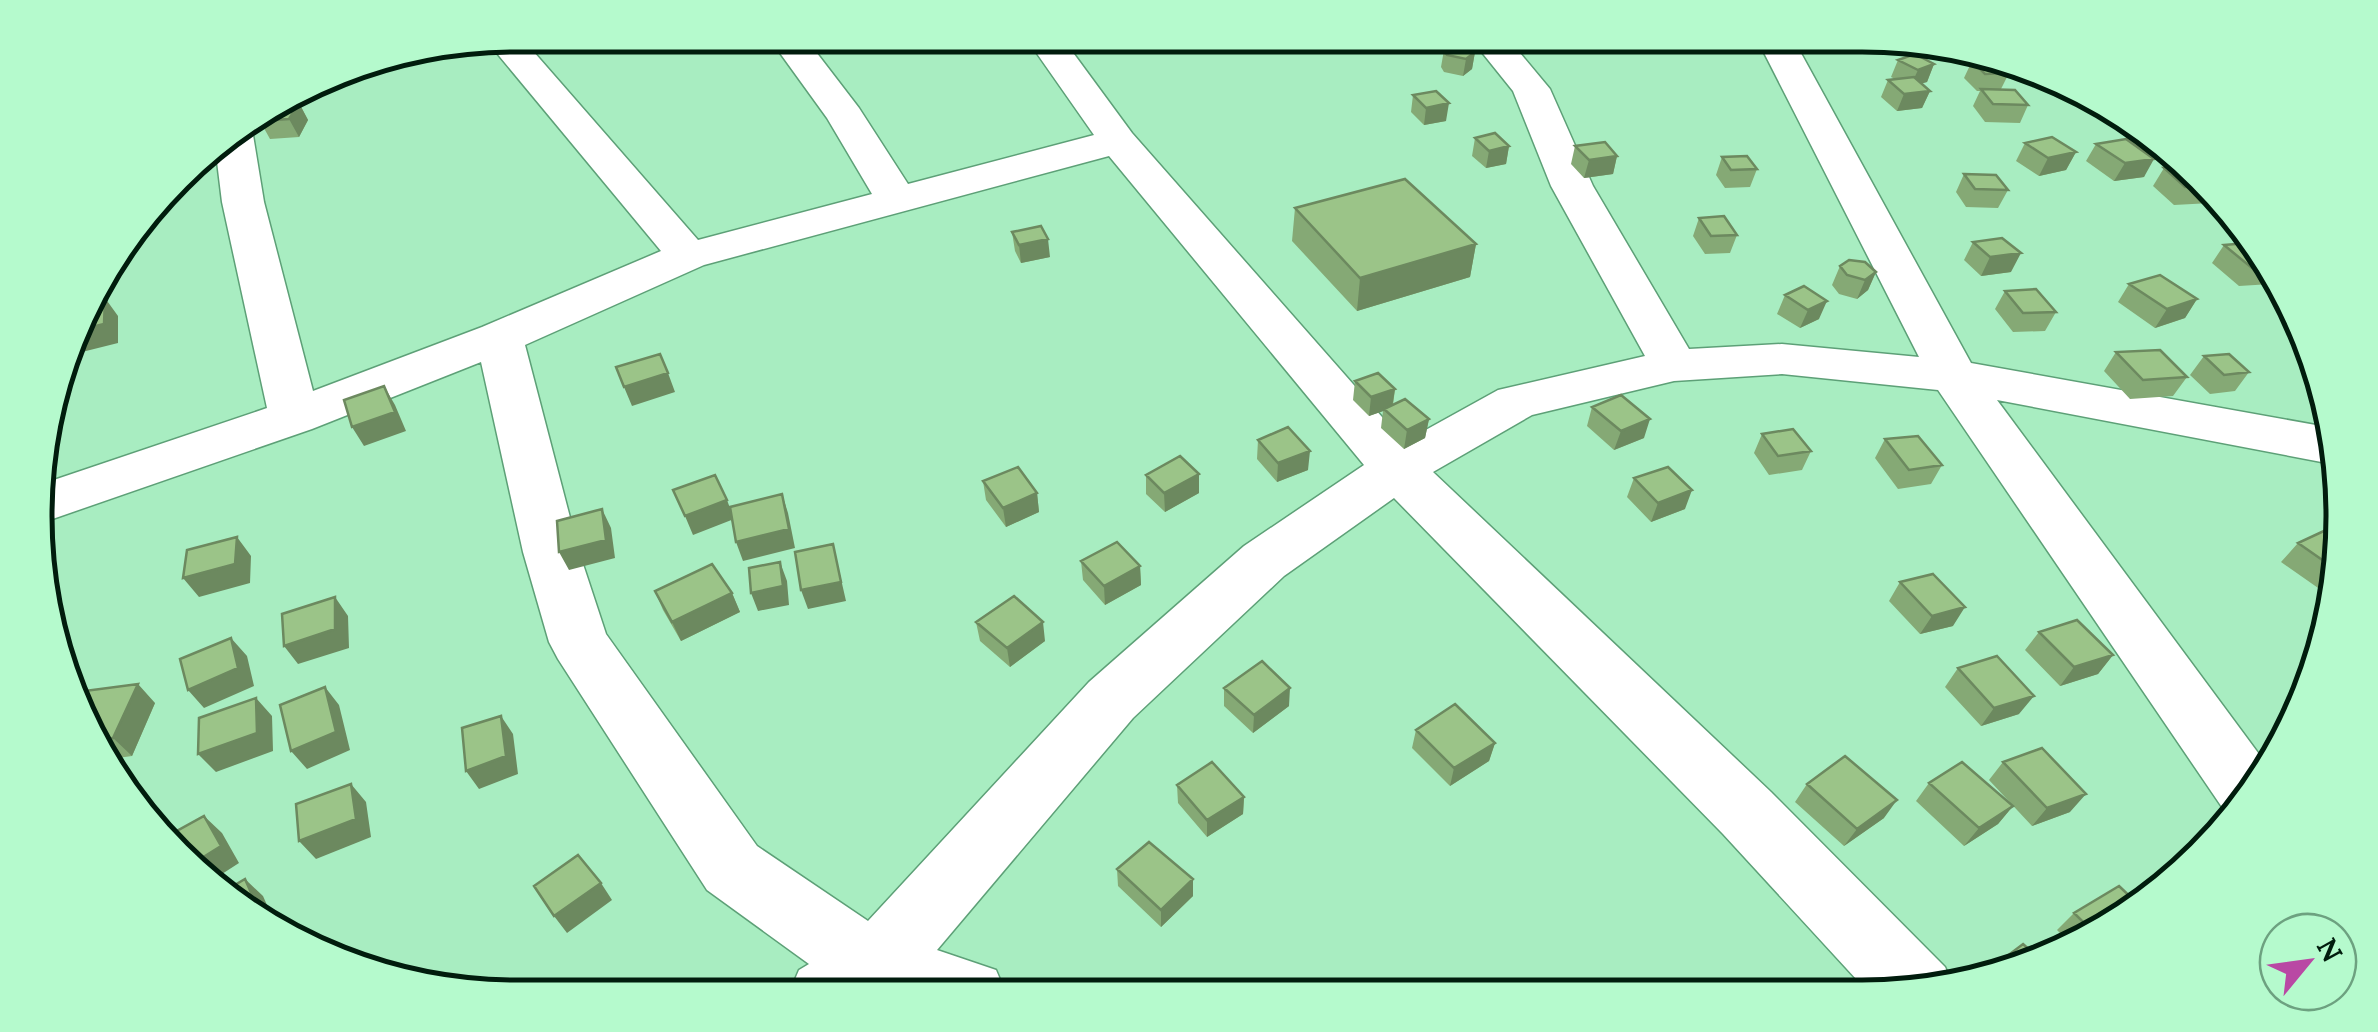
<svg xmlns="http://www.w3.org/2000/svg" width="2378" height="1032" viewBox="0 0 2378 1032" font-family="Lora,serif">
	<rect width="100%" height="100%" fill="#a8edc1"/>
	<g fill="none" stroke-linecap="round" stroke-linejoin="round">
		<g stroke="#5da077" stroke-width="3">
			<path id="minor" d="M519 35 698 240 872 194 827 118 767 35H803L859 108 908 184 1094 135 1024 35H1060L1132 133 1404 442 1498 390 1645 356 1551 186 1513 91 1468 35H1505L1550 89 1593 186 1689 349 1782 344 1919 357 1755 35H1791L1971 363 2327 427 2336 463 2332 464 1997 400 2267 765 2244 808 2234 819 2228 816 1938 390 1782 374 1674 381 1532 415 1433 472 1771 792 1945 967 1953 985 1925 993H1869L1723 834 1394 498 1284 576 1133 718 937 950 996 970 1007 996H788L799 970 809 964 707 890 558 659 549 642 523 552 481 362 312 429 41 523 42 484 267 408 222 202 215 145 247 127 253 135 264 202 313 391 482 327 661 251 486 40ZM1109 156 1364 465 1244 546 1089 682 868 921 757 846 606 634 579 552 525 345 704 265Z"/>
		</g>
		<use href="#minor" fill="#fff" fill-rule="evenodd"/>
	</g>
	<path fill="#85a975" d="M1444 50 1475 52 1472 69 1463 76 1444 72 1441 67Z
		M1898 60 1934 64 1927 82 1921 83 1930 91 1922 108 1897 111 1881 97 1888 80 1895 79 1891 77Z
		M1972 61 2009 73 2001 89 2028 105 2020 123 1985 122 1973 106 1980 91H1977L1964 78Z
		M1413 95 1446 121 1424 125 1411 112Z
		M299 103 308 120 299 137 270 139 260 121Z
		M2132 127 2172 150 2170 154 2150 156 2144 177 2114 181 2086 161 2096 144 2125 139Z
		M1475 138 1509 146 1506 164 1486 168 1472 156Z
		M2025 143 2076 152 2066 170 2039 176 2016 161Z
		M1575 146 1617 156 1613 174 1584 178 1571 164Z
		M1722 157 1757 169 1750 187 1725 188 1716 175Z
		M2189 167 2214 199 2211 203 2174 205 2153 186 2164 168Z
		M1964 174 2008 190 1998 208 1966 207 1956 192Z
		M1295 208 1476 244 1470 277 1357 311 1292 241Z
		M1699 218 1737 235 1730 253 1705 254 1693 236Z
		M1012 232 1050 257 1021 263 1015 251Z
		M1973 242 2011 272 1981 276 1964 260Z
		M2247 243 2274 279 2271 284 2239 286 2212 263 2224 245Z
		M1840 266 1876 272 1868 290 1857 299 1839 294 1832 285Z
		M2129 284 2197 299 2185 318 2155 328 2118 302Z
		M1804 286 1819 319 1800 328 1777 314 1785 295Z
		M2005 291 2056 312 2045 331 2013 332 1995 309Z
		M2116 352 2187 377 2173 396 2130 399 2104 371Z
		M2204 356 2249 372 2235 391 2210 394 2190 375Z
		M1355 381 1395 389 1393 405 1429 419 1425 438 1404 449 1381 428 1383 411 1369 416 1353 400Z
		M1592 407 1644 438 1614 450 1587 426Z
		M1762 434 1811 451 1802 470 1769 475 1754 453Z
		M1885 439 1942 465 1931 484 1898 489 1875 458Z
		M1258 440 1308 470 1277 482 1257 459Z
		M1146 475 1199 493 1165 512 1146 494Z
		M1634 478 1685 509 1651 522 1627 497Z
		M983 481 1037 493 1039 512 1006 527 986 500Z
		M2335 536 2328 587 2321 590 2281 562 2298 543Z
		M1081 561 1140 566 1141 585 1105 605 1083 580Z
		M1900 582 1953 626 1920 634 1889 601Z
		M655 591 732 593 740 612 681 641 663 610Z
		M976 622 1045 641 1010 667 980 641Z
		M2039 632 2113 655 2098 674 2060 686 2025 650Z
		M1958 668 2019 714 1981 726 1945 687Z
		M1224 688 1289 706 1253 733 1224 706Z
		M77 692 155 703 132 756 103 760 99 756Z
		M1416 730 1495 743 1489 761 1450 786 1412 748Z
		M2003 762 2070 812 2032 826 1989 780Z
		M1929 783 2013 806 1998 824 1964 846 1916 801Z
		M1807 784 1884 818 1844 846 1795 802Z
		M1177 785 1244 797 1243 814 1207 837 1178 803Z
		M1117 869 1193 896 1161 927 1118 886Z
		M2140 906 2072 945 2057 930 2074 913Z"/>
	<path fill="#6c895f" d="M1475 52 1472 69 1463 76 1466 59Z
		M1934 64 1927 82 1910 87 1918 70Z
		M1930 91 1922 108 1897 111 1904 94Z
		M299 103 308 120 299 137 289 119Z
		M1449 103 1446 121 1424 125 1426 108Z
		M1509 146 1506 164 1486 168 1489 151Z
		M2076 152 2066 170 2039 176 2048 158Z
		M1617 156 1613 174 1584 178 1589 160Z
		M2154 159 2144 177 2114 181 2125 163Z
		M1048 239 1050 257 1021 263 1019 245Z
		M1476 244 1470 277 1357 311 1360 278Z
		M2021 253 2011 272 1981 276 1990 257Z
		M1876 272 1868 290 1857 299 1865 280Z
		M105 298 118 316V343L74 354 71 351 79 330Z
		M2197 299 2185 318 2155 328 2167 309Z
		M1827 301 1819 319 1800 328 1808 310Z
		M668 373 675 392 632 406 624 387Z
		M384 386 395 405 406 431 364 446 352 427Z
		M1395 389 1392 408 1369 416 1371 397Z
		M1429 419 1425 438 1404 449 1407 430Z
		M1650 419 1644 438 1614 450 1621 431Z
		M1310 451 1308 470 1277 482 1278 463Z
		M1199 474V493L1165 512 1164 493Z
		M1692 490 1685 509 1651 522 1658 503Z
		M1037 493 1039 512 1006 527 1003 508Z
		M782 494 788 513 795 548 743 561 736 542Z
		M727 500 734 519 693 535 685 516Z
		M602 509 611 528 615 558 569 570 559 552Z
		M237 537 251 556 250 583 199 597 183 578Z
		M833 544 846 601 808 609 801 590Z
		M780 562 787 581 789 605 758 611 751 593Z
		M1140 566 1141 585 1105 605 1104 586Z
		M732 593 740 612 681 641 672 622Z
		M335 597 348 616 349 648 298 664 284 646Z
		M1965 607 1953 626 1920 634 1932 616Z
		M1043 622 1045 641 1010 667 1007 648Z
		M231 638 247 656 254 686 204 708 188 690Z
		M2113 655 2098 674 2060 686 2074 667Z
		M138 684 155 703 132 756 113 738Z
		M325 687 339 705 350 750 307 769 291 751Z
		M1290 688 1289 706 1253 733 1254 715Z
		M2034 696 2019 714 1981 726 1994 708Z
		M256 698 272 716 273 751 216 772 198 754Z
		M501 716 513 734 518 774 479 789 466 771Z
		M1495 743 1489 761 1450 786 1454 768Z
		M351 784 366 802 371 837 316 859 299 841Z
		M2086 794 2070 812 2032 826 2047 808Z
		M1244 797 1243 814 1207 837V820Z
		M1897 800 1884 818 1844 846 1857 829Z
		M2013 806 1998 824 1964 846 1979 828Z
		M204 816 222 833 239 863 208 883 199 878 189 866Z
		M245 879 263 896 274 921 260 913Z
		M1193 879V896L1161 927V910Z
		M601 883 612 900 567 933 554 916Z"/>
	<path fill="#9bc488" stroke="#6c895f" stroke-width="2.5" d="M1452 45 1475 52 1466 59 1447 55 1444 50Z
		M1915 54 1934 64 1918 70 1898 60Z
		M1995 60 2009 73 1985 74 1972 61Z
		M1914 77 1930 91 1904 94 1888 80Z
		M1981 89 2015 90 2028 105 1993 104Z
		M1436 91 1449 103 1426 108 1413 95Z
		M287 103H299L289 119 260 121 263 117Z
		M1495 133 1509 146 1489 151 1475 138Z
		M2052 137 2076 152 2048 158 2025 143Z
		M2126 139 2154 159 2125 163 2096 144Z
		M1605 142 1617 156 1589 160 1575 146Z
		M1747 156 1757 169 1731 170 1722 157Z
		M2189 167 2203 186 2185 187 2164 168Z
		M1964 174 1996 175 2008 190 1975 189Z
		M1405 179 1476 244 1360 278 1295 208Z
		M1724 216 1737 235 1711 236 1699 218Z
		M1041 226 1048 239 1019 245 1012 232Z
		M2002 238 2021 253 1990 257 1973 242Z
		M2247 243 2265 267 2252 268 2224 245Z
		M1849 260 1865 262 1876 272 1865 280 1847 275 1840 266Z
		M2160 275 2197 299 2167 309 2129 284Z
		M1804 286 1827 301 1808 310 1785 295Z
		M2036 289 2056 312 2023 313 2005 291Z
		M105 298 104 324 79 330 90 301Z
		M2160 350 2187 377 2143 380 2116 352Z
		M660 354 668 373 624 387 616 367Z
		M2229 354 2249 372 2224 375 2204 356Z
		M1378 373 1395 389 1371 397 1355 381Z
		M384 386 395 412 352 427 344 400Z
		M1621 395 1650 419 1621 431 1592 407Z
		M1405 399 1429 419 1407 430 1384 409Z
		M1288 427 1310 451 1278 463 1258 440Z
		M1793 429 1811 451 1778 456 1762 434Z
		M1918 436 1942 465 1909 470 1885 439Z
		M1180 456 1199 474 1164 493 1146 475Z
		M1018 467 1037 493 1003 508 983 481Z
		M1668 467 1692 490 1658 503 1634 478Z
		M715 475 727 500 685 516 673 490Z
		M782 494 789 529 736 542 730 507Z
		M602 509 606 540 559 552 557 521Z
		M2326 530 2335 536 2331 566 2298 543Z
		M237 537 235 564 183 578 187 550Z
		M1117 542 1140 566 1104 586 1081 561Z
		M833 544 841 582 801 590 795 552Z
		M780 562 783 586 751 593 749 568Z
		M712 564 732 593 672 622 655 591Z
		M1933 574 1965 607 1932 616 1900 582Z
		M1014 596 1043 622 1007 648 976 622Z
		M335 597V629L284 646 282 614Z
		M2077 620 2113 655 2074 667 2039 632Z
		M231 638 238 668 188 690 180 659Z
		M1997 656 2034 696 1994 708 1958 668Z
		M1262 661 1290 688 1254 715 1224 688Z
		M138 684 113 738 94 741 77 692Z
		M325 687 336 732 291 751 280 705Z
		M256 698 257 733 198 754 199 718Z
		M1455 704 1495 743 1454 768 1416 730Z
		M501 716 506 756 466 771 462 728Z
		M2042 748 2086 794 2047 808 2003 762Z
		M1845 756 1897 800 1857 829 1807 784Z
		M1212 762 1244 797 1207 820 1177 785Z
		M1962 762 2013 806 1979 828 1929 783Z
		M351 784 356 819 299 841 296 804Z
		M204 816 221 846 189 866 166 837Z
		M1149 842 1193 879 1161 910 1117 869Z
		M578 855 601 883 554 916 534 886Z
		M245 879 260 913 223 892Z
		M2119 886 2140 906 2094 933 2074 913Z
		M2023 944 2042 961 1978 978Z"/>
	<path d="M0 0H2378V1032H0ZM516 52H1862A464 464 0 0 1 2326 516V516A464 464 0 0 1 1862 980H516A464 464 0 0 1 52 516V516A464 464 0 0 1 516 52Z" fill="#b5facd" fill-rule="evenodd"/>
	<path fill="none" stroke="#011c0d" stroke-width="5" d="M516 52H1862A464 464 0 0 1 2326 516V516A464 464 0 0 1 1862 980H516A464 464 0 0 1 52 516V516A464 464 0 0 1 516 52Z"/>
	<g transform="translate(2308 962) rotate(61)"><circle r="48" fill="#b5facd" stroke="#6da180" stroke-width="2.5"/>
	<path d="M0-8L18 38L0 25L-18 38Z" fill="#b948a4"/>
	<text y="-15" font-size="28" font-weight="bold" text-anchor="middle" fill="#011c0d">N</text>
	</g>
</svg>
